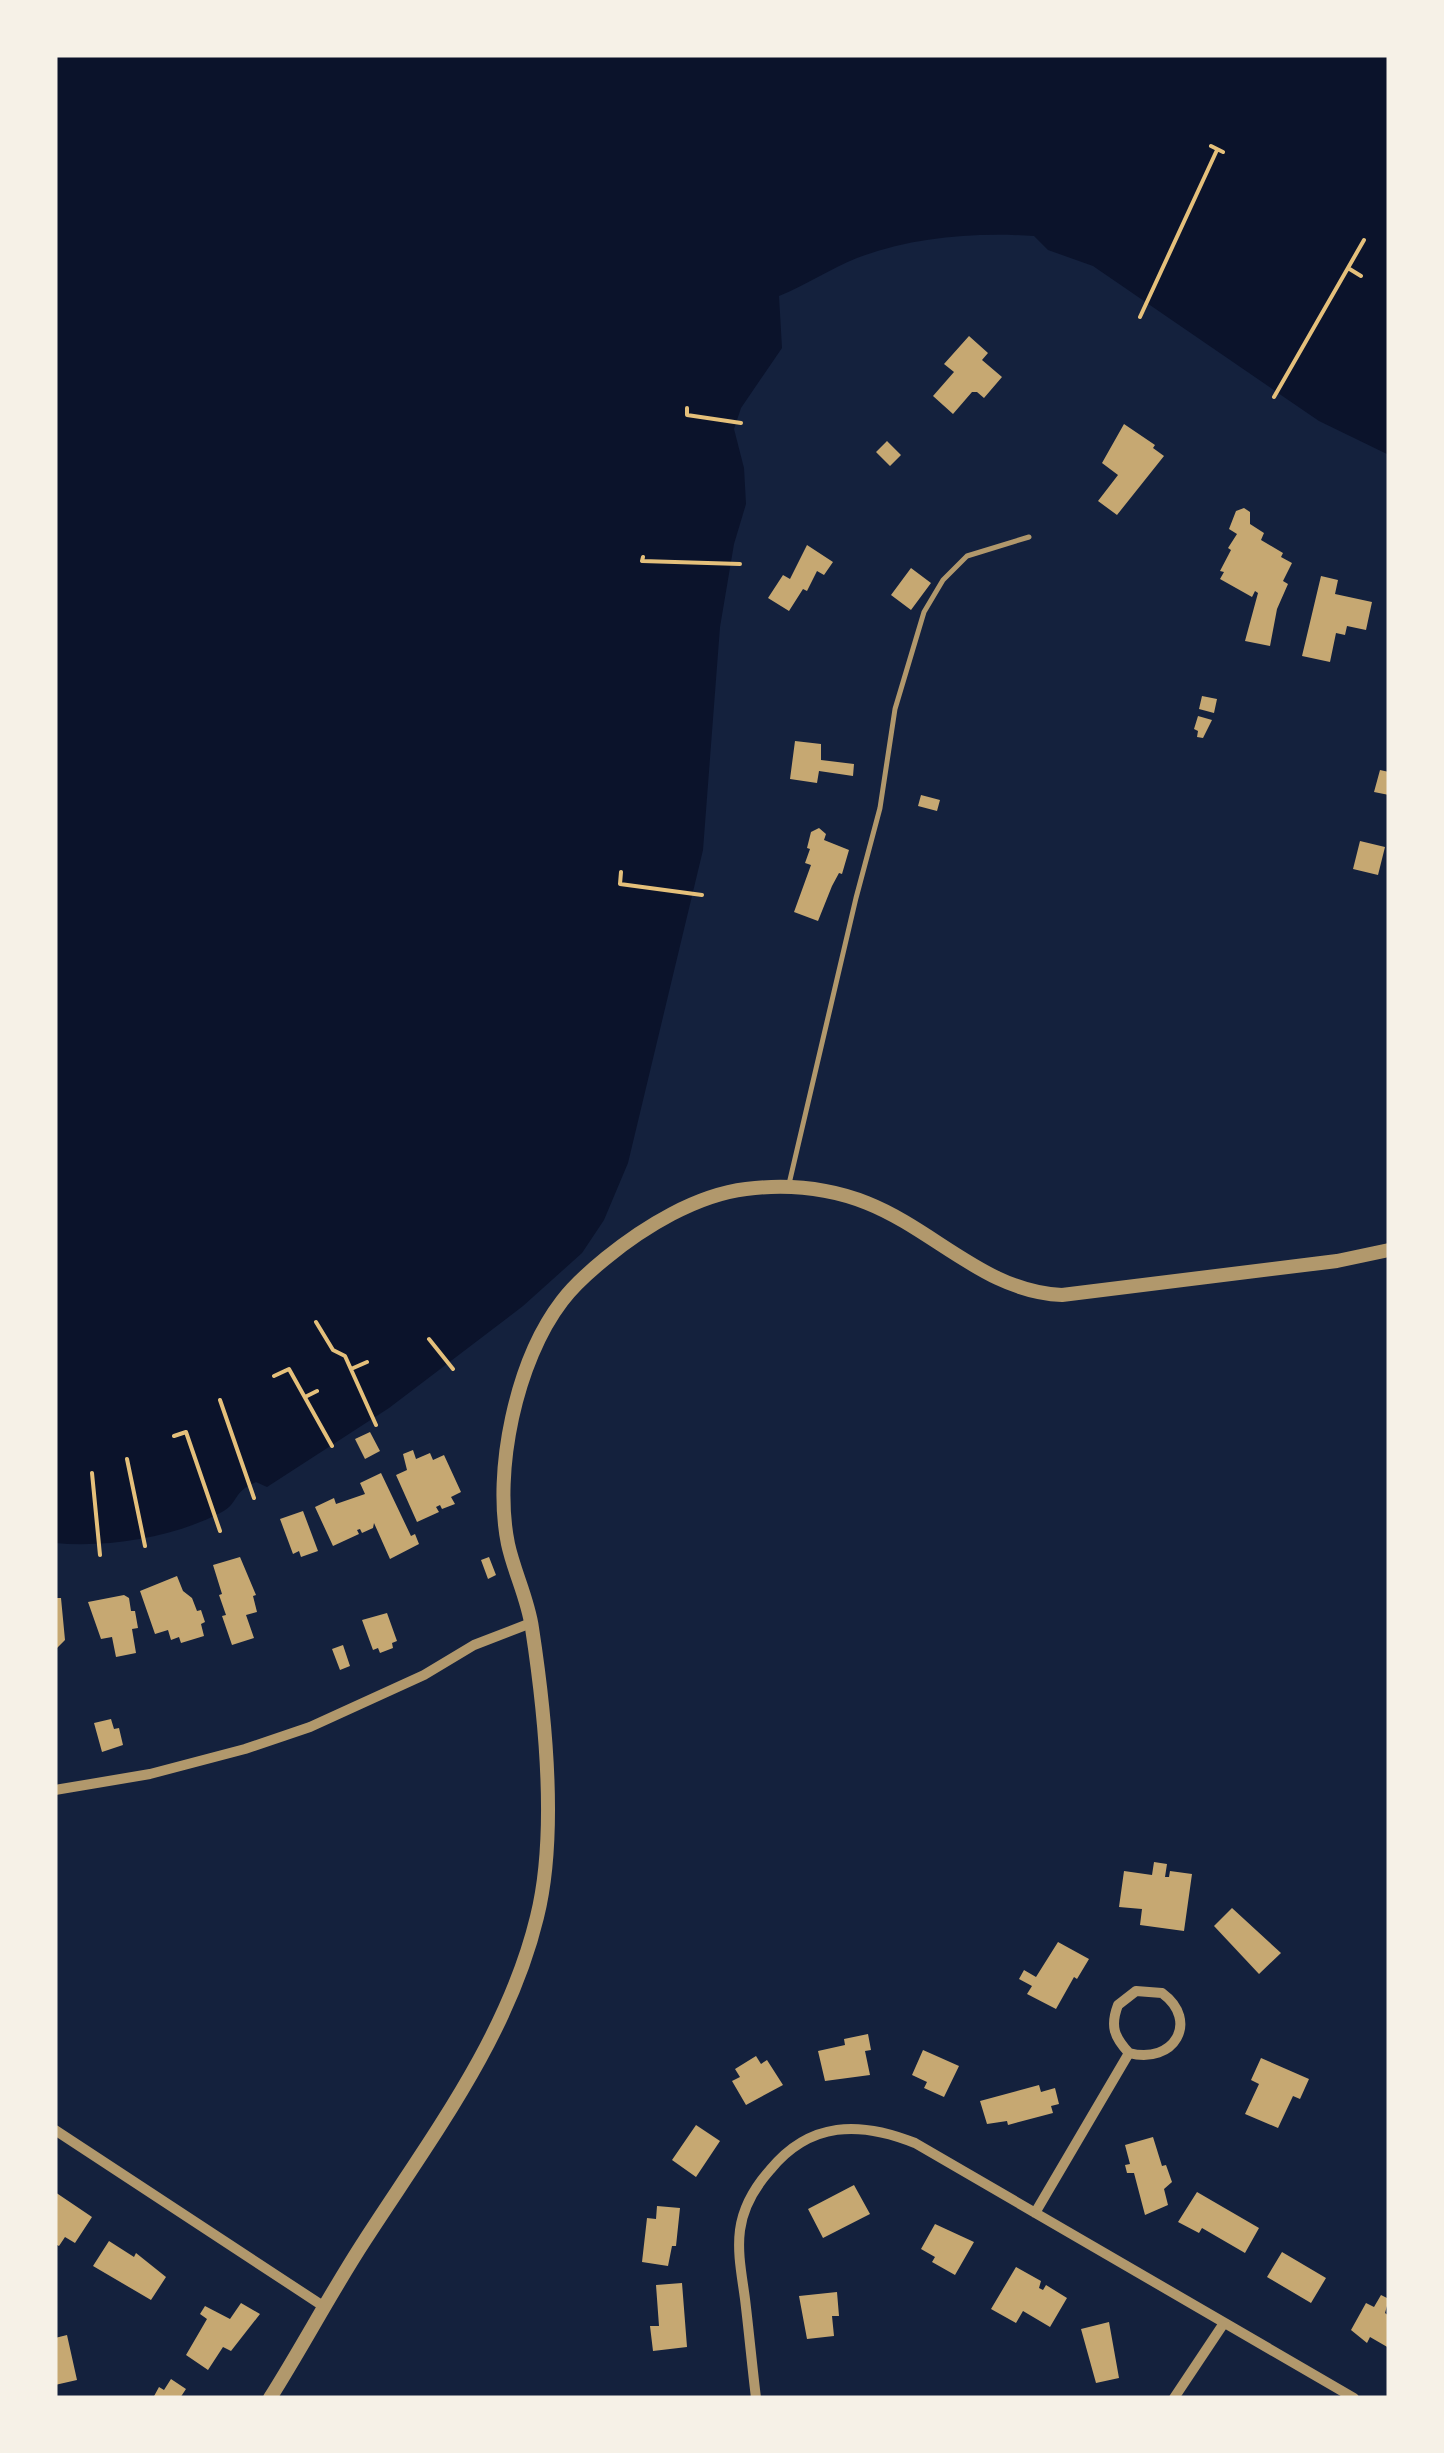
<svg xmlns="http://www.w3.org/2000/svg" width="1444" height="2453" viewBox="0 0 1444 2453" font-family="Rubik,sans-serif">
	<rect width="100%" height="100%" fill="#14213d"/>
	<path fill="#0b132b" d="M55 55H1389V455L1319 421 1093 266 1048 250 1034 236C975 232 912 237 857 258 830 269 806 285 779 296L782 348 741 408 734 429 744 468 746 504 734 544 720 627 703 850 628 1163 604 1220 582 1253 523 1306 389 1408 267 1487 256 1482C232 1492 239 1503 222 1512 175 1537 109 1548 55 1543Z"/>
	<path fill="#c6a872" d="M969 336 988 353 982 360 1002 377 984 398 977 392H972L953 414 933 396 954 372 944 364Z
		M1124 424 1155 445 1153 448 1164 456 1117 515 1098 501 1118 475 1102 463Z
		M887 441 901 455 890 466 876 452Z
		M1244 508 1250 512V524L1264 533 1261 540 1283 553 1281 557 1292 563 1283 581 1288 584 1277 609 1270 646 1245 641 1258 593 1255 591 1252 597 1220 579 1224 572 1220 571 1231 550 1228 548 1237 534 1229 529 1236 511Z
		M807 545 833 562 824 575 817 571 807 591 803 589 789 611 768 598 783 575 790 579Z
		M911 568 931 583 911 610 891 595Z
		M1321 576 1338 580 1335 594 1372 602 1366 630 1347 626 1345 635 1336 633 1330 662 1302 656Z
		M1202 696 1217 699 1214 713 1199 709Z
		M1198 716 1212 720 1203 738 1197 737 1198 731 1194 729Z
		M795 741 821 744V760L854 764 853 776 819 771 817 783 790 779Z
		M1380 770 1389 772V795L1374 792Z
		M921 795 940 800 937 811 918 806Z
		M819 828 826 834 824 840 849 850 842 874 839 873 832 886 818 921 794 912 811 865 805 863 810 849 807 848 811 832Z
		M1360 841 1385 847 1378 875 1353 869Z
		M370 1432 380 1451 365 1459 355 1439Z
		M413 1450 416 1459 430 1453 433 1460 444 1455 461 1492 451 1497 455 1504 442 1509 440 1505 436 1507 439 1512 417 1522 396 1475 407 1470 403 1454Z
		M381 1473 411 1536 415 1534 419 1544 390 1559 374 1523 373 1528 362 1533 360 1529 357 1530 359 1534 333 1546 315 1507 334 1498 336 1504 365 1494 360 1483Z
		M303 1511 318 1551 301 1557 299 1551 293 1554 280 1519Z
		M240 1557 256 1595 253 1596 257 1612 246 1615 254 1638 232 1645 222 1616 226 1615 219 1595 222 1594 213 1565Z
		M489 1557 496 1575 488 1579 481 1560Z
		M177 1576 183 1591 192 1598 197 1611 201 1610 205 1622 201 1624 204 1636 181 1643 179 1637 171 1640 168 1630 155 1634 140 1591Z
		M124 1595 129 1598 131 1611H135L138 1628 132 1629 136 1653 116 1657 112 1637 101 1639 88 1602Z
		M55 1598H61L65 1640 55 1650Z
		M387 1613 397 1641 392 1643 393 1648 380 1653 378 1648 373 1650 362 1620Z
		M343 1645 350 1666 340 1670 332 1649Z
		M111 1719 114 1729 119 1728 123 1745 102 1752 94 1723Z
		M1154 1862 1167 1864 1165 1877H1169L1170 1871 1192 1874 1184 1931 1140 1925 1142 1909 1119 1907 1124 1871 1152 1875Z
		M1232 1908 1281 1953 1259 1974 1214 1926Z
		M1058 1942 1089 1959 1077 1979 1074 1977 1056 2009 1027 1994 1032 1986 1019 1979 1024 1970 1036 1977Z
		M868 2034 871 2050 865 2051 870 2075 825 2081 818 2051 845 2045 844 2039Z
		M923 2050 959 2066 944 2097 924 2088 927 2082 912 2075Z
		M756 2056 761 2064 767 2060 783 2085 746 2105 732 2081 740 2077 735 2069Z
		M1261 2058 1309 2079 1300 2099 1293 2096 1278 2128 1245 2114 1259 2084 1251 2080Z
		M1039 2085 1041 2092 1055 2088 1059 2104 1051 2106 1053 2113 1008 2125 1007 2121 987 2124 980 2101Z
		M696 2125 720 2141 696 2177 672 2160Z
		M1153 2137 1162 2166 1166 2165 1172 2182 1164 2189 1168 2205 1145 2215 1134 2173H1127L1125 2165 1130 2164 1125 2145Z
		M854 2185 870 2214 823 2238 808 2209Z
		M55 2192 92 2217 75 2243 65 2237 59 2246 55 2244Z
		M1197 2192 1259 2228 1245 2253 1202 2228 1199 2233 1178 2222Z
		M657 2206 680 2208 676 2246H672L668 2266 642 2262 647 2218 656 2219Z
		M935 2224 974 2242 955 2275 932 2262 935 2257 921 2249Z
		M109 2241 134 2257 136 2253 166 2277 151 2300 93 2266Z
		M1282 2252 1326 2278 1311 2303 1267 2277Z
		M1016 2267 1041 2281 1039 2288 1043 2290 1046 2285 1067 2298 1050 2327 1023 2311 1016 2323 991 2309Z
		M682 2283 687 2347 653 2351 650 2326H659L656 2285Z
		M837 2292 839 2316H832L834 2336 807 2339 799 2296Z
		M1381 2295 1389 2299 1385 2313 1389 2316V2348L1370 2337 1367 2343 1351 2330 1366 2303 1374 2307Z
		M241 2303 260 2314 231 2351 223 2347 208 2370 186 2355 207 2319 200 2314 205 2306 230 2319Z
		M1109 2322 1119 2378 1096 2383 1081 2329Z
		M67 2335 77 2380 55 2385V2338Z
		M171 2379 186 2389 180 2398H153L159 2387 164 2390Z"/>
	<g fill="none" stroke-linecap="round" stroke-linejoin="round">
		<path stroke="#e5c07b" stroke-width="4" d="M1211 146 1223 152
			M1348 268 1361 276
			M1140 317 1217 150
			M1274 397 1364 240
			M687 408V415L741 423
			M643 557 642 561 740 564
			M621 872 620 884 702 895
			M316 1322 333 1350 345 1356 376 1425
			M429 1339 453 1369
			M351 1369 367 1362
			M274 1376 289 1369 332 1446
			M305 1397 317 1391
			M220 1400 254 1498
			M174 1436 186 1432 220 1531
			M127 1459 145 1546
			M92 1473 100 1555"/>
		<path stroke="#b1986c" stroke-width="5" d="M789 1184 856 898 880 808 895 709 924 612 943 580 967 556 1029 537"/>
		<path stroke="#b1986c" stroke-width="10" d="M55 1790 150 1774 245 1749 310 1727 424 1675 474 1645 531 1623
			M55 2130 323 2306
			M1035 2213 1129 2053C1174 2065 1200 2021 1162 1993L1136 1991 1118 2005C1110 2026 1114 2037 1129 2053
			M756 2398C752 2365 749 2332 745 2299 742 2276 737 2253 740 2230 743 2207 755 2187 770 2170 810 2121 860 2121 915 2143L1354 2398
			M1174 2398 1224 2323"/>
		<path stroke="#b1986c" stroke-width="14" d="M270 2398C303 2346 331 2292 365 2240 431 2138 508 2037 537 1917 558 1833 545 1713 532 1628 528 1599 514 1572 508 1544 493 1471 516 1361 562 1301 574 1285 590 1271 606 1258 644 1227 696 1195 746 1189 786 1184 829 1188 867 1203 935 1230 986 1292 1062 1295L1337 1261 1389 1250"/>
	</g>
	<rect width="1444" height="2453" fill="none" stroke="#f6f1e7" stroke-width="115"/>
</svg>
